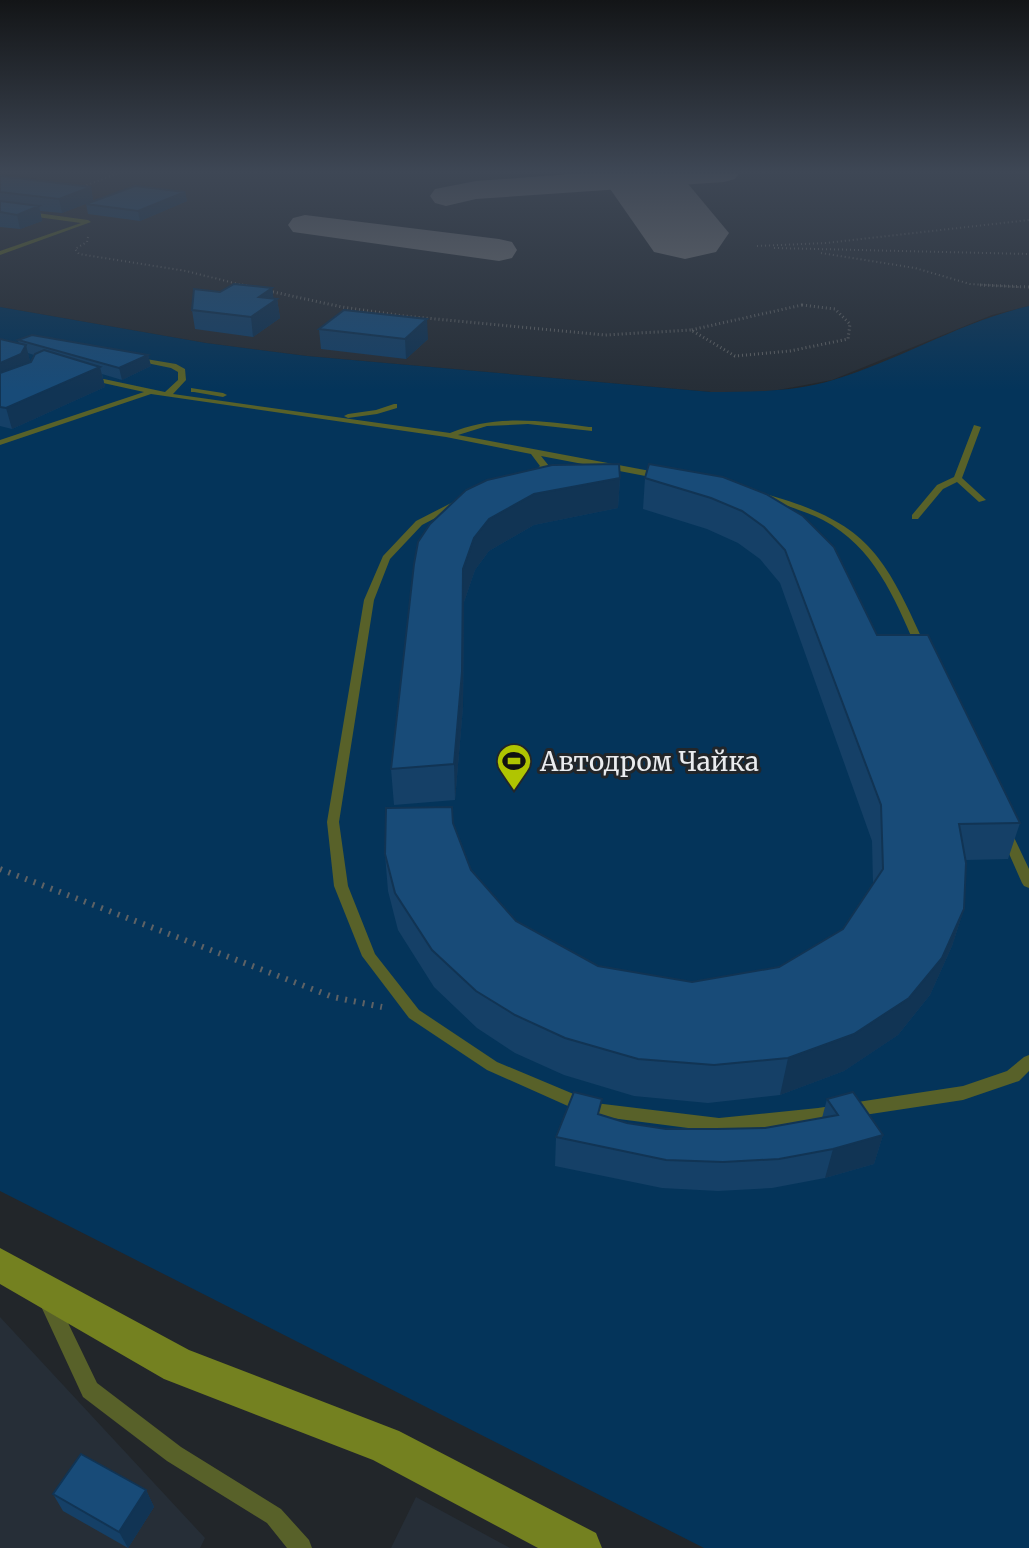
<svg xmlns="http://www.w3.org/2000/svg" width="1029" height="1548" viewBox="0 0 1029 1548" font-family="Merriweather,serif">
	<rect width="100%" height="100%" fill="#22262a"/>
	<path fill="#262e37" d="M1 173H1029V306L992 315 832 380 767 392H711L307 356 206 343 0 307V195L50 181Z
		M0 1317 205 1538 200 1548H0Z
		M416 1497 510 1548H391Z"/>
	<path fill="#04345a" d="M1029 306V1548H704L0 1191V307L206 343 307 356 711 392C751 392 794 392 833 380 900 360 960 322 1029 306Z"/>
	<g fill="none" stroke-linecap="round" stroke-linejoin="round">
		<path fill="#6d7074" fill-rule="evenodd" d="M584 173H739L735 179 724 182 476 199 446 206 435 203 430 196 435 189 476 181Z
			M305 215 499 239 512 242 517 250 512 258 499 261 293 232 288 225 293 218Z"/>
		<path fill="#6d7074" fill-rule="evenodd" d="M599 173H679L729 233 716 252 685 259 654 252Z"/>
		<path stroke="#5e6265" stroke-width="2" stroke-dasharray="1 3" stroke-linecap="butt" d="M79 188 119 173
			M88 237 87 242 75 249 79 254 186 271 250 287
			M757 246 826 243 1029 220
			M774 248 1029 254
			M821 253 915 268 970 284 1019 287"/>
		<path stroke="#5e6265" stroke-width="3" stroke-dasharray="1 3" stroke-linecap="butt" d="M242 285 256 288
			M980 285 1029 287
			M269 291 342 307 404 316 605 335 691 330
			M802 305 835 309 850 324 848 339 790 351 735 356 691 330Z"/>
		<path stroke="#5e6265" stroke-width="6" stroke-dasharray="2 7" stroke-linecap="butt" d="M0 869 333 997 382 1007"/>
		<path fill="#586129" fill-rule="evenodd" d="M0 208 88 220 91 222 0 255V251L81 223 0 212Z
			M134 357 176 364 185 369 186 380 173 394 450 433C494 414 542 421 589 427H592V431L528 424 487 426 458 435 661 473 665 476 661 479 541 456 549 466 533 480 529 477 540 466 531 454 446 437 151 394 0 445V440L144 392 85 379V375L165 392 178 380V372L171 368 132 360 131 359Z
			M191 388 223 393 227 395 223 397 194 392H191Z
			M394 404H397V408L377 414 348 418 344 416 348 414 376 410Z
			M974 425 981 427 962 478 986 500 979 502 957 482 943 489 918 519H912V515L937 485 954 477Z
			M762 493C867 522 883 552 926 647L925 649 921 650 916 647C894 597 874 547 823 520 803 510 781 504 759 498L758 496Z
			M459 499 463 502 462 504 422 525 390 559 374 600 339 822 348 886 375 954 419 1010 497 1062 595 1103 719 1118 818 1108 963 1086 1007 1071 1024 1057 1029 1055V1071L1019 1081 963 1100 818 1122 719 1132 588 1115 487 1070 409 1018 362 956 334 886 327 822 364 600 383 556 416 521Z
			M1005 827 1011 831 1029 869V888L1024 886 1022 883 999 831Z
			M49 1295 56 1298 97 1383 181 1447 281 1509 309 1540 312 1548H287L267 1523 167 1461 83 1397 40 1304 42 1298Z"/>
		<path fill="#748120" fill-rule="evenodd" d="M0 1248 189 1350 399 1431 596 1533 602 1548H538L373 1460 164 1379 0 1284Z"/>
	</g>
	<path fill="#154067" fill-rule="evenodd" d="M0 176 91 187 93 201 62 213 40 211 42 221 20 229 0 227Z
		M185 192 187 201 140 221 88 214 86 204Z
		M272 288 273 298 277 299 280 318 253 337 195 329 192 310 220 292Z
		M319 329 428 339 406 359 321 349Z
		M0 339 19 344 18 340 148 355 151 366 122 380 102 374 105 387 12 429 0 426ZM28 353 34 355 30 362Z
		M723 477 877 635 1020 823 1008 859 966 860 964 909 952 946 930 995 898 1035 844 1071 780 1095 708 1103 634 1096 564 1075 515 1053 477 1028 434 987 398 930 388 891 385 854 453 824 471 870 516 921 598 966 692 982 779 967 843 929 873 884 872 841 780 583 760 559 738 543 707 529 643 509 645 478Z
		M620 478 618 508 534 525 489 551 475 570 464 602 463 707 455 800 394 805 391 769 414 564Z
		M827 1099 883 1135 874 1164 825 1178 772 1188 718 1191 662 1188 555 1166 556 1137 601 1115 627 1123 666 1129 765 1128 822 1118Z
		M146 1490 154 1507 128 1548 63 1511 53 1494Z"/>
	<path fill="#113454" d="M91 187 93 201 62 213 59 199Z
		M185 192 187 201 140 221 138 211Z
		M39 206 42 221 20 229 17 215Z
		M272 288 274 301 277 299 280 318 253 337 251 317 259 297Z
		M427 319 428 339 406 359 405 339Z
		M26 345 31 365 0 385V363Z
		M148 355 151 366 122 380 119 368Z
		M100 367 105 387 12 429 6 408Z
		M620 478 618 508 534 525 489 551 475 570 464 602 463 707 455 800 454 764 463 569 474 538 489 519 534 494Z
		M964 909 952 946 930 995 898 1035 844 1071 780 1095 788 1058Z
		M883 1135 874 1164 825 1178 833 1149Z
		M146 1490 154 1507 128 1548 119 1532Z"/>
	<path fill="#184b78" stroke="#113454" stroke-width="2" d="M0 176 91 187 59 199 0 192Z
		M135 186 185 192 138 211 86 204Z
		M0 201 39 206 17 215 0 212Z
		M234 284 272 288 259 297 277 299 251 317 192 310 194 289 220 292Z
		M344 310 427 319 405 339 319 329Z
		M32 335 148 355 119 368 18 340Z
		M0 339 26 345 21 354 0 363Z
		M44 350 100 367 6 408 0 407V373L31 362 35 354Z
		M619 464 620 478 534 494 489 519 474 538 463 569 462 672 454 764 391 769 414 564 418 542 430 524 466 490 487 480 552 465Z
		M649 464 723 477 766 494 803 516 834 547 877 635H928L1020 823 959 824 966 863 964 909 942 958 909 998 854 1034 788 1058 714 1065 638 1059 565 1038 515 1015 476 991 432 950 395 893 385 854 386 808 452 807 453 823 471 870 516 921 598 966 692 982 779 967 843 929 883 869 881 805 785 550 764 527 742 511 711 498 645 478Z
		M574 1092 602 1099 598 1114 627 1123 666 1129H717L765 1128 838 1115 827 1099 853 1092 883 1135 833 1149 779 1159 723 1162 666 1160 556 1137Z
		M81 1454 146 1490 119 1532 53 1494Z"/>
	<linearGradient id="sky" x2="0" y2="1"><stop stop-color="#131517"/><stop offset="0.44" stop-color="#3e4755"/><stop offset="1" stop-color="#3e4755" stop-opacity="0"/></linearGradient>
	<rect width="1029" height="390" fill="url(#sky)"/>
	<defs>
		<g id="stadium-pin" transform="scale(1.8)"><path d="M0 17L-7.5 6A9.5 9.5 0 1 1 7.5 6Z" fill="#b0c501" stroke="#22262a"/><path d="M0-5a6.5 5 0 1 0 0 10a6.5 5 0 1 0 0-10ZM-3.5-1.8h7v3.6h-7Z" fill="#111"/></g>
	</defs>
	<g fill-rule="evenodd">
		<use href="#stadium-pin" x="514" y="761"/>
	</g>
	<g text-anchor="middle" dominant-baseline="central" stroke-width="6" stroke-linejoin="round" paint-order="stroke">
		<g font-size="26" fill="#eaecef" stroke="#22262a" text-anchor="start">
			<text x="540" y="761">Автодром Чайка</text>
		</g>
	</g>
</svg>
